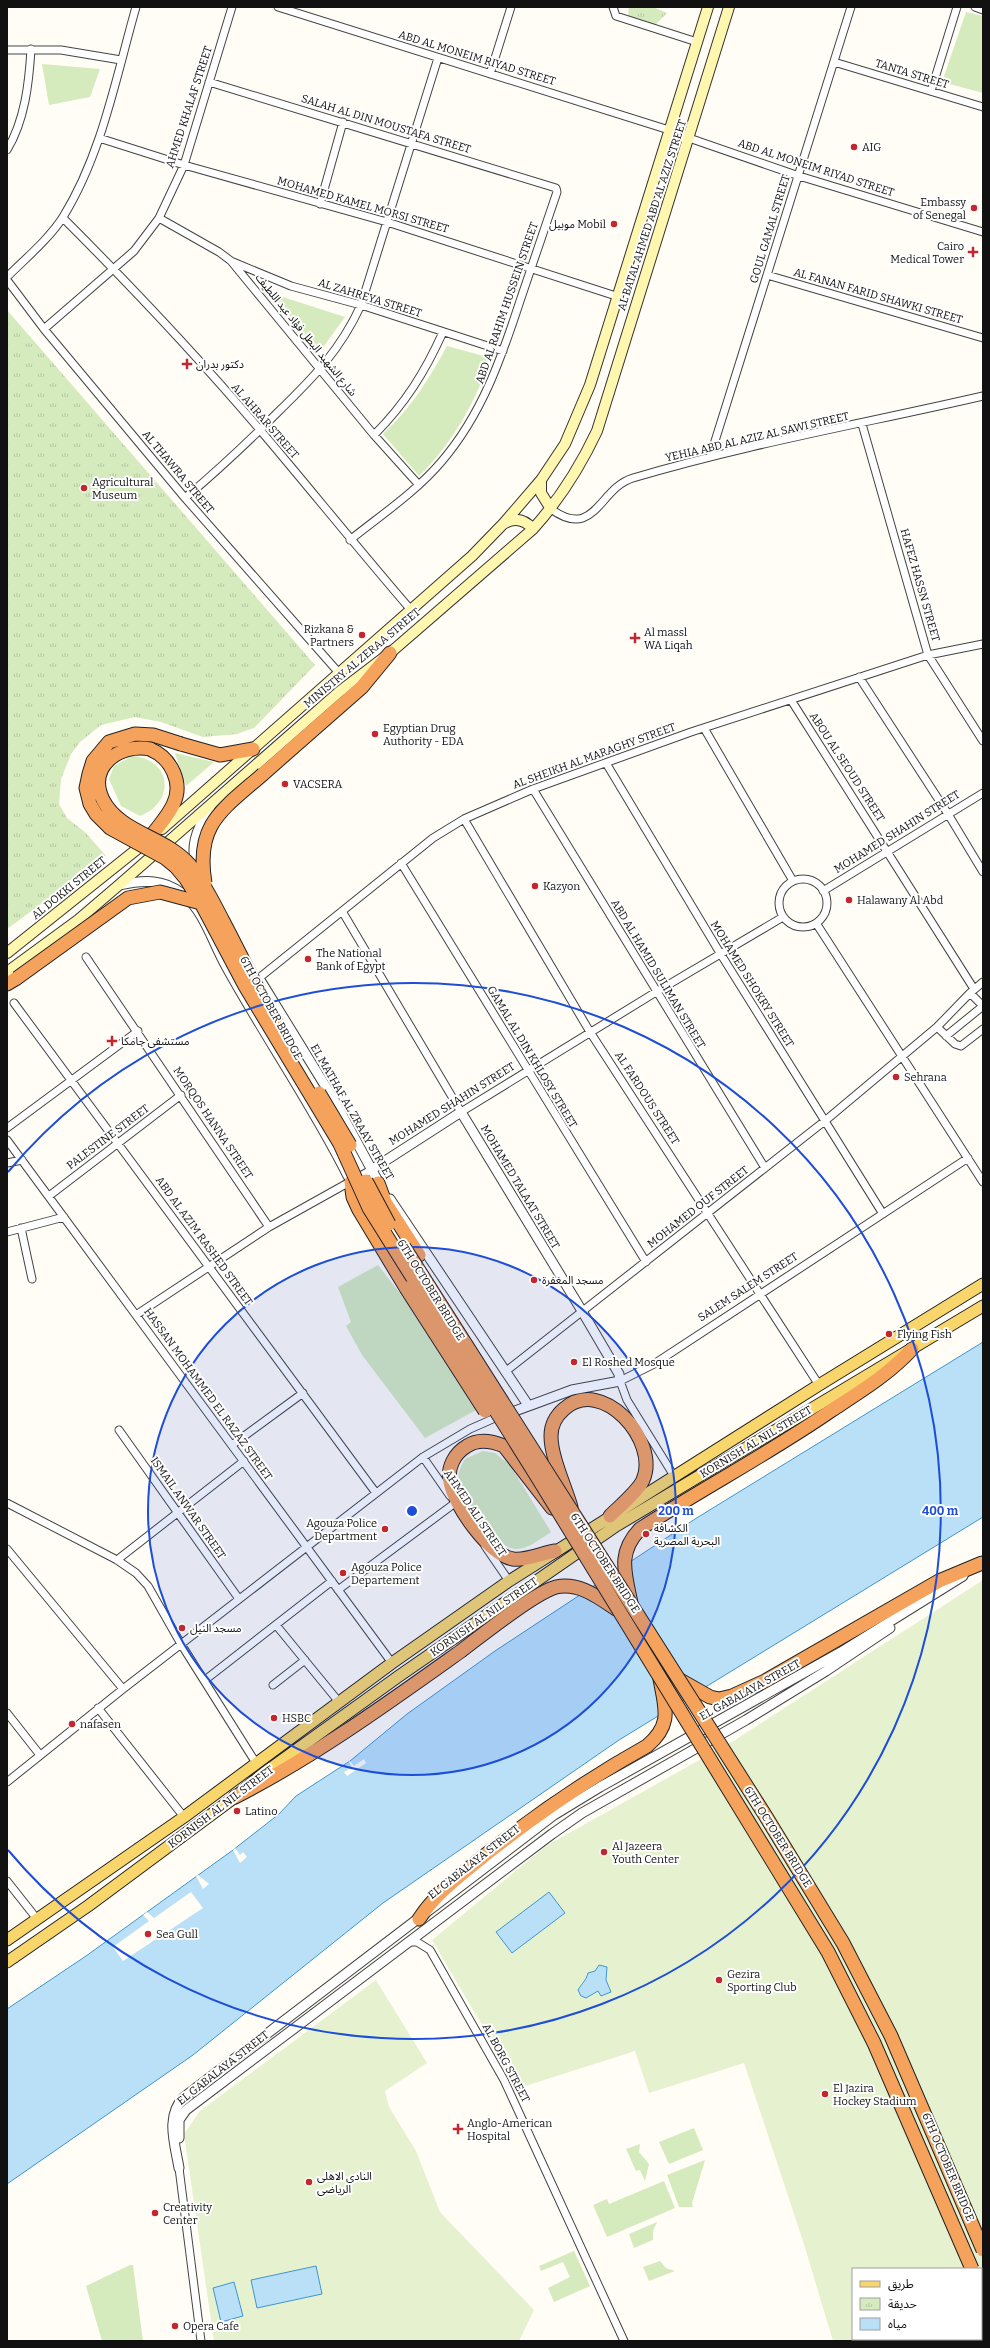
<svg xmlns="http://www.w3.org/2000/svg" width="990" height="2348" viewBox="0 0 990 2348" font-family="Bitter,'Noto Sans Arabic',serif">
	<defs>
		<pattern id="park-tufts" width="24" height="20" patternUnits="userSpaceOnUse"><rect width="24" height="20" fill="#d5ebbd"/><path d="M3 7l-1-3M5 7V3M7 7l1-3M15 17l-1-3M17 17v-4M19 17l1-3" fill="none" stroke="#b6c8a1"/></pattern>
	</defs>
	<rect width="100%" height="100%" fill="#fffdf5"/>
	<path fill="#d5ebbd" d="M966 12 983 16V93L942 82Z
		M42 64 100 69 90 97 49 105Z
		M261 290 345 317 319 353Z
		M447 346 491 358C475 402 453 443 419 476L383 434C411 408 429 379 447 346Z
		M175 753 214 762 186 786Z
		M132 756C172 759 176 802 140 816L121 806 109 779 114 766Z
		M378 1265 412 1309 478 1409 425 1438 362 1355 346 1326 351 1322 338 1287Z
		M483 1451 495 1453 510 1465 551 1532C540 1539 527 1550 515 1549 493 1546 463 1502 459 1482 457 1473 461 1466 465 1459Z
		M694 2128 703 2150 669 2164 659 2142Z
		M640 2144 639 2152 649 2164 645 2181 640 2170 636 2171 626 2149Z
		M705 2160 692 2203 693 2207H679L667 2175Z
		M664 2181 675 2208 607 2237 593 2205 607 2199 609 2204Z
		M657 2222 653 2231V2240L634 2248 629 2234Z
		M574 2251 590 2286 554 2302 548 2288 570 2277 563 2262 541 2271 539 2266Z
		M660 2261 666 2268 675 2271 649 2281 643 2267Z
		M130 2265H133L143 2341H102L86 2286Z"/>
	<path fill="url(#park-tufts)" d="M629 7H653L667 13 654 26 628 16Z
		M7 310 315 665 254 728 237 734 203 737 161 722 135 717 101 725 80 742 71 754 61 779 59 804 67 818 86 833 106 856 7 929Z"/>
	<path fill="#e6f2cf" fill-rule="evenodd" d="M983 1580V2341H833L803 2241 744 2063 649 2093 635 2051 519 2088 432 1940 546 1846 735 1740ZM853 2269H981V2339H853Z
		M376 1980 427 2063 385 2091 389 2107 416 2151 440 2212 534 2310 519 2341H214L184 2134 200 2111Z"/>
	<path fill="#b9e0f7" stroke="#3f96cf" d="M983 1342V1517L619 1740 383 1903 193 2055 7 2184V2009L86 1956 233 1850 279 1814 296 1796 350 1761 407 1714 495 1651 695 1519Z
		M549 1892 565 1913 512 1953 496 1932Z
		M599 1965 607 1967 606 1980 611 1992 601 1996 598 1991 586 1998 581 1996 578 1990C582 1983 586 1981 588 1973L595 1971Z
		M316 2266 322 2294 257 2308 251 2280Z
		M234 2282 243 2316 221 2322 213 2288Z"/>
	<path fill="#fffdf5" d="M364 1759 366 1763 347 1776 344 1772 352 1767 349 1762 350 1761 354 1766Z
		M235 1848 240 1855 243 1852 247 1857 240 1863 233 1850Z
		M198 1875 209 1884 203 1889 196 1876Z
		M191 1892 203 1908 123 1961 113 1947 149 1921 143 1915 147 1912 154 1918Z"/>
	<g fill="none" stroke-linecap="round" stroke-linejoin="round">
		<g stroke="#444" stroke-width="9">
			<path id="minor" d="M278 7 669 130
				M613 7 616 16 697 42
				M975 7 983 10
				M7 50H61L121 60
				M834 62 983 107
				M490 74 511 7
				M209 82 556 188 557 192C545 228 532 265 520 301 501 359 482 414 442 461 416 492 381 515 350 540
				M931 91 957 7
				M99 138 184 165 387 222 619 297
				M689 138 799 176 983 232
				M7 150C25 120 29 83 31 49
				M320 204 343 122
				M63 218C131 286 198 357 261 431 311 490 360 551 411 610
				M159 218 219 252 231 261 374 435 419 485
				M233 262 291 286 361 305 503 351
				M767 275 983 338
				M7 277C26 258 49 239 63 217 102 154 116 77 136 7
				M7 280 44 329 185 498 339 673
				M44 329 134 251 159 218 184 165 232 7
				M862 424 928 655 983 741
				M374 435C405 404 425 372 443 332
				M710 457 851 7
				M185 498C217 471 247 443 277 413 312 379 340 351 361 305L438 58
				M551 509C595 541 599 488 633 478 747 444 866 423 983 396
				M859 677 948 814 983 872
				M791 700 974 989
				M704 728 793 881
				M606 763 720 953 883 1214
				M533 789 765 1168
				M464 819 590 1032 819 1385
				M401 863 646 1262
				M779 903a24 24 0 1 1 48 0a24 24 0 1 1-48 0Z
				M823 891 983 793
				M342 911 461 1112 656 992 783 917
				M816 923 983 1182
				M86 957 269 1227
				M259 978 433 838 464 819 533 789 691 732 928 655 983 644
				M970 993 983 1006
				M14 1003 376 1493
				M937 1027 955 1044 961 1046 983 1029
				M946 1036 983 1006
				M7 1128 138 1031
				M7 1140 392 1663
				M7 1163 22 1160
				M49 1196 181 1095
				M21 1228 32 1279
				M7 1232 64 1217
				M136 1315 269 1227 371 1170
				M505 1372 826 1120 937 1027 970 993 983 982
				M119 1430 239 1599
				M232 1445 303 1393
				M423 1457 450 1496
				M674 1476 627 1400 620 1381 654 1364 968 1158
				M7 1503 117 1560 136 1573 148 1586 181 1644 256 1763
				M485 1546 509 1581
				M7 1549 123 1689
				M117 1560 244 1461
				M338 1590 455 1503
				M276 1625 339 1702
				M205 1680 332 1581
				M273 1685 305 1660
				M98 1708 184 1817
				M7 1713 40 1755
				M7 1782 123 1689 423 1457 470 1429 495 1418
				M7 1881 37 1919
				M410 1942H417L430 1950 504 2080 624 2341
				M179 2168 201 2341"/>
		</g>
		<g stroke="#444" stroke-width="11">
			<path id="tertiary" d="M200 873C187 850 197 828 210 808
				M119 885C142 880 163 878 183 894 204 911 213 943 226 966 265 1037 312 1104 348 1176
				M260 980 334 1100 381 1187
				M371 1170 461 1112 582 1311 619 1374 620 1381 572 1390 504 1415
				M390 1199 528 1405
				M179 2138V2120L186 2110 552 1834 582 1813 746 1720 826 1671 890 1628
				M179 2168C175 2144 165 2116 184 2097L554 1815 600 1787 841 1652 963 1576"/>
		</g>
		<g stroke="#333" stroke-width="12">
			<path id="secondary" d="M669 130 689 138
				M541 480V493L551 509
				M505 523C516 517 525 520 533 529
				M162 829 472 556 504 523 541 480 565 444 590 385 708 7
				M7 953 146 842
				M7 972 78 920 119 885 339 692 390 653 533 529C560 499 580 467 597 431L729 7"/>
		</g>
		<g stroke="#222" stroke-width="13">
			<path id="primary" d="M7 1940 184 1817 392 1663 509 1581 819 1385 983 1284
				M7 1962 88 1906 235 1797 263 1774 399 1676 616 1526 983 1306"/>
		</g>
		<g stroke="#222" stroke-width="15">
			<path id="motorway" d="M181 744 220 755 253 749
				M263 774 362 687 390 653
				M145 843C155 831 166 819 173 805 184 783 171 758 150 749
				M7 984 17 978
				M351 1182 353 1197 359 1210 406 1288
				M378 1183 385 1202 419 1255
				M571 1507C565 1486 551 1457 551 1436 551 1426 556 1416 564 1409 602 1375 660 1441 643 1480 639 1490 619 1507 610 1516
				M552 1508 504 1446C492 1441 479 1438 467 1446 455 1453 447 1467 450 1482 454 1505 489 1555 513 1559 525 1561 543 1553 555 1551
				M631 1603C625 1573 617 1553 640 1529 703 1488 770 1453 832 1410 861 1391 889 1374 912 1349
				M680 1680 710 1697 719 1699 732 1696 765 1681 939 1581 982 1563
				M235 1797C315 1756 388 1703 461 1651 481 1636 534 1593 556 1587 579 1582 598 1597 616 1609
				M419 1919C436 1893 460 1876 484 1856 538 1813 586 1780 647 1746 673 1724 665 1708 660 1679
				M981 2291 983 2296"/>
		</g>
		<use href="#minor" stroke="#fff" stroke-width="7"/>
		<use href="#tertiary" stroke="#fff" stroke-width="9"/>
		<use href="#secondary" stroke="#fff6b0" stroke-width="10"/>
		<use href="#primary" stroke="#f9d66b" stroke-width="11"/>
		<use href="#motorway" stroke="#f5a25d" stroke-width="13"/>
		<g stroke="#222" stroke-width="15" stroke-linecap="butt">
			<path id="motorway-bridge" d="M181 744 153 735 135 734 109 742 93 761 89 774 86 788 90 804 96 814 110 828 165 858 176 867 186 879 201 903 245 986 340 1144 369 1208 536 1475 828 1952 874 2043 972 2269
				M150 749C119 743 87 767 103 800 120 833 164 836 189 864 203 881 213 902 223 921 241 955 257 990 277 1023
				M205 883C195 824 222 810 263 774
				M17 978 128 898 160 892 201 903
				M319 1093 350 1145
				M366 1181 389 1224
				M404 1247 765 1815 843 1943 891 2036 983 2250
				M406 1288 485 1411"/>
		</g>
		<use href="#motorway-bridge" stroke="#f5a25d" stroke-width="13"/>
	</g>
	<circle cx="412" cy="1511" r="264" fill="#1d4ed8" fill-opacity=".12"/>
	<g fill="none" stroke="#1d4ed8" stroke-width="2">
		<circle cx="412" cy="1511" r="264"/>
		<path d="M8 1172A528 528 0 1 1 8 1850"/>
	</g>
	<g fill="#c4262e" stroke="#fff" stroke-width="1.5">
		<circle cx="854" cy="147" r="4"/>
		<circle cx="974" cy="208" r="4"/>
		<circle cx="614" cy="224" r="4"/>
		<path d="M971 246h4v4h4v4h-4v4h-4v-4h-4v-4h4z"/>
		<path d="M185 358h4v4h4v4h-4v4h-4v-4h-4v-4h4z"/>
		<circle cx="84" cy="488" r="4"/>
		<circle cx="362" cy="635" r="4"/>
		<path d="M633 632h4v4h4v4h-4v4h-4v-4h-4v-4h4z"/>
		<circle cx="375" cy="734" r="4"/>
		<circle cx="285" cy="784" r="4"/>
		<circle cx="535" cy="886" r="4"/>
		<circle cx="849" cy="900" r="4"/>
		<circle cx="308" cy="959" r="4"/>
		<path d="M110 1035h4v4h4v4h-4v4h-4v-4h-4v-4h4z"/>
		<circle cx="896" cy="1077" r="4"/>
		<circle cx="534" cy="1280" r="4"/>
		<circle cx="889" cy="1334" r="4"/>
		<circle cx="574" cy="1362" r="4"/>
		<circle cx="385" cy="1529" r="4"/>
		<circle cx="646" cy="1534" r="4"/>
		<circle cx="343" cy="1573" r="4"/>
		<circle cx="182" cy="1628" r="4"/>
		<circle cx="274" cy="1718" r="4"/>
		<circle cx="72" cy="1724" r="4"/>
		<circle cx="237" cy="1811" r="4"/>
		<circle cx="604" cy="1852" r="4"/>
		<circle cx="148" cy="1934" r="4"/>
		<circle cx="719" cy="1980" r="4"/>
		<circle cx="825" cy="2094" r="4"/>
		<path d="M456 2123h4v4h4v4h-4v4h-4v-4h-4v-4h4z"/>
		<circle cx="309" cy="2182" r="4"/>
		<circle cx="155" cy="2213" r="4"/>
		<circle cx="175" cy="2326" r="4"/>
	</g>
	<g text-anchor="middle" dominant-baseline="central" stroke-width="4" stroke-linejoin="round" paint-order="stroke">
		<g font-size="11" fill="#111" stroke="#fff">
			<text transform="translate(477 58) rotate(17)">ABD AL MONEIM RIYAD STREET</text>
			<text transform="translate(912 74) rotate(17)">TANTA STREET</text>
			<text transform="translate(189 107) rotate(-72)">AHMED KHALAF STREET</text>
			<text transform="translate(386 124) rotate(17)">SALAH AL DIN MOUSTAFA STREET</text>
			<text transform="translate(816 168) rotate(18)">ABD AL MONEIM RIYAD STREET</text>
			<text transform="translate(363 205) rotate(16)">MOHAMED KAMEL MORSI STREET</text>
			<text transform="translate(652 215) rotate(-72)">AL BATAL AHMED ABD AL AZIZ STREET</text>
			<text transform="translate(770 229) rotate(-73)">GOUL GAMAL STREET</text>
			<text transform="translate(878 296) rotate(16)">AL FANAN FARID SHAWKI STREET</text>
			<text transform="translate(370 298) rotate(17)">AL ZAHREYA STREET</text>
			<text transform="translate(507 303) rotate(-71)">ABD AL RAHIM HUSSEIN STREET</text>
			<text transform="translate(306 335) rotate(51)">شارع الشهيد البطل فؤاد عبد اللطيف</text>
			<text transform="translate(265 421) rotate(49)">AL AHRAR STREET</text>
			<text transform="translate(757 437) rotate(-13)">YEHIA ABD AL AZIZ AL SAWI STREET</text>
			<text transform="translate(178 472) rotate(50)">AL THAWRA STREET</text>
			<text transform="translate(920 585) rotate(74)">HAFEZ HASSN STREET</text>
			<text transform="translate(362 658) rotate(-40)">MINISTRY AL ZERAA STREET</text>
			<text transform="translate(594 756) rotate(-20)">AL SHEIKH AL MARAGHY STREET</text>
			<text transform="translate(847 767) rotate(57)">ABOU AL SEOUD STREET</text>
			<text transform="translate(897 832) rotate(-32)">MOHAMED SHAHIN STREET</text>
			<text transform="translate(69 888) rotate(-39)">AL DOKKI STREET</text>
			<text transform="translate(658 974) rotate(59)">ABD AL HAMID SULIMAN STREET</text>
			<text transform="translate(752 984) rotate(58)">MOHAMED SHOKRY STREET</text>
			<text transform="translate(271 1008) rotate(61)">6TH OCTOBER BRIDGE</text>
			<text transform="translate(532 1057) rotate(59)">GAMAL AL DIN KHLOSY STREET</text>
			<text transform="translate(647 1098) rotate(57)">AL FARDOUS STREET</text>
			<text transform="translate(452 1104) rotate(-32)">MOHAMED SHAHIN STREET</text>
			<text transform="translate(352 1112) rotate(60)">EL MATHAF AL ZRAAY STREET</text>
			<text transform="translate(213 1123) rotate(56)">MORQOS HANNA STREET</text>
			<text transform="translate(108 1137) rotate(-37)">PALESTINE STREET</text>
			<text transform="translate(520 1187) rotate(59)">MOHAMED TALAAT STREET</text>
			<text transform="translate(698 1207) rotate(-38)">MOHAMED OUF STREET</text>
			<text transform="translate(204 1241) rotate(54)">ABD AL AZIM RASHED STREET</text>
			<text transform="translate(748 1287) rotate(-33)">SALEM SALEM STREET</text>
			<text transform="translate(431 1290) rotate(58)">6TH OCTOBER BRIDGE</text>
			<text transform="translate(208 1394) rotate(54)">HASSAN MOHAMMED EL RAZAZ STREET</text>
			<text transform="translate(756 1442) rotate(-31)">KORNISH AL NIL STREET</text>
			<text transform="translate(188 1508) rotate(55)">ISMAIL ANWAR STREET</text>
			<text transform="translate(475 1513) rotate(56)">AHMED ALI STREET</text>
			<text transform="translate(605 1563) rotate(57)">6TH OCTOBER BRIDGE</text>
			<text transform="translate(484 1617) rotate(-35)">KORNISH AL NIL STREET</text>
			<text transform="translate(750 1690) rotate(-29)">EL GABALAYA STREET</text>
			<text transform="translate(221 1807) rotate(-37)">KORNISH AL NIL STREET</text>
			<text transform="translate(778 1837) rotate(58)">6TH OCTOBER BRIDGE</text>
			<text transform="translate(474 1862) rotate(-38)">EL GABALAYA STREET</text>
			<text transform="translate(506 2063) rotate(62)">AL BORG STREET</text>
			<text transform="translate(223 2068) rotate(-38)">EL GABALAYA STREET</text>
			<text transform="translate(948 2167) rotate(67)">6TH OCTOBER BRIDGE</text>
		</g>
		<g font-size="11" fill="#111" stroke="#fff" text-anchor="start">
			<text x="862" y="147">AIG</text>
			<text x="966" y="202" text-anchor="end">Embassy<tspan x="966" dy="13">of Senegal</tspan></text>
			<text x="606" y="224" text-anchor="end">موبيل Mobil</text>
			<text x="964" y="246" text-anchor="end">Cairo<tspan x="964" dy="13">Medical Tower</tspan></text>
			<text x="196" y="364">دكتور بدران</text>
			<text x="92" y="482">Agricultural<tspan x="92" dy="13">Museum</tspan></text>
			<text x="354" y="629" text-anchor="end">Rizkana &amp;<tspan x="354" dy="13">Partners</tspan></text>
			<text x="644" y="632">Al massl<tspan x="644" dy="13">WA Liqah</tspan></text>
			<text x="383" y="728">Egyptian Drug<tspan x="383" dy="13">Authority - EDA</tspan></text>
			<text x="293" y="784">VACSERA</text>
			<text x="543" y="886">Kazyon</text>
			<text x="857" y="900">Halawany Al Abd</text>
			<text x="316" y="953">The National<tspan x="316" dy="13">Bank of Egypt</tspan></text>
			<text x="121" y="1041">مستشفى جامكا</text>
			<text x="904" y="1077">Sehrana</text>
			<text x="542" y="1280">مسجد المغفرة</text>
			<text x="897" y="1334">Flying Fish</text>
			<text x="582" y="1362">El Roshed Mosque</text>
			<text x="377" y="1523" text-anchor="end">Agouza Police<tspan x="377" dy="13">Department</tspan></text>
			<text x="654" y="1528">الكشافة<tspan x="654" dy="13">البحرية المصرية</tspan></text>
			<text x="351" y="1567">Agouza Police<tspan x="351" dy="13">Departement</tspan></text>
			<text x="190" y="1628">مسجد النيل</text>
			<text x="282" y="1718">HSBC</text>
			<text x="80" y="1724">nafasen</text>
			<text x="245" y="1811">Latino</text>
			<text x="612" y="1846">Al Jazeera<tspan x="612" dy="13">Youth Center</tspan></text>
			<text x="156" y="1934">Sea Gull</text>
			<text x="727" y="1974">Gezira<tspan x="727" dy="13">Sporting Club</tspan></text>
			<text x="833" y="2088">El Jazira<tspan x="833" dy="13">Hockey Stadium</tspan></text>
			<text x="467" y="2123">Anglo-American<tspan x="467" dy="13">Hospital</tspan></text>
			<text x="317" y="2176">النادى الاهلى<tspan x="317" dy="13">الرياضى</tspan></text>
			<text x="163" y="2207">Creativity<tspan x="163" dy="13">Center</tspan></text>
			<text x="183" y="2326">Opera Cafe</text>
		</g>
	</g>
	<circle cx="412" cy="1511" r="6" fill="#1d4ed8" stroke="#fff" stroke-width="2"/>
	<g font-size="12" text-anchor="middle" font-weight="bold" fill="#1d4ed8" stroke="#fff" stroke-width="4" stroke-linejoin="round" paint-order="stroke">
		<text x="676" y="1515">200 m</text>
		<text x="940" y="1515">400 m</text>
	</g>
	<rect width="990" height="2348" fill="none" stroke="#111111" stroke-width="16"/>
	<rect x="852" y="2268" width="130" height="72" fill="#ffffff" stroke="#a0a0a0"/>
	<rect x="860" y="2281" width="20" height="6" fill="#f9d66b" stroke="#a0a0a0"/>
	<text x="888" y="2288" font-size="12" fill="#111111">طريق</text>
	<rect x="860" y="2298" width="20" height="12" fill="url(#park-tufts)" stroke="#a0a0a0"/>
	<text x="888" y="2308" font-size="12" fill="#111111">حديقة</text>
	<rect x="860" y="2318" width="20" height="12" fill="#b9e0f7" stroke="#a0a0a0"/>
	<text x="888" y="2328" font-size="12" fill="#111111">مياه</text>
</svg>
